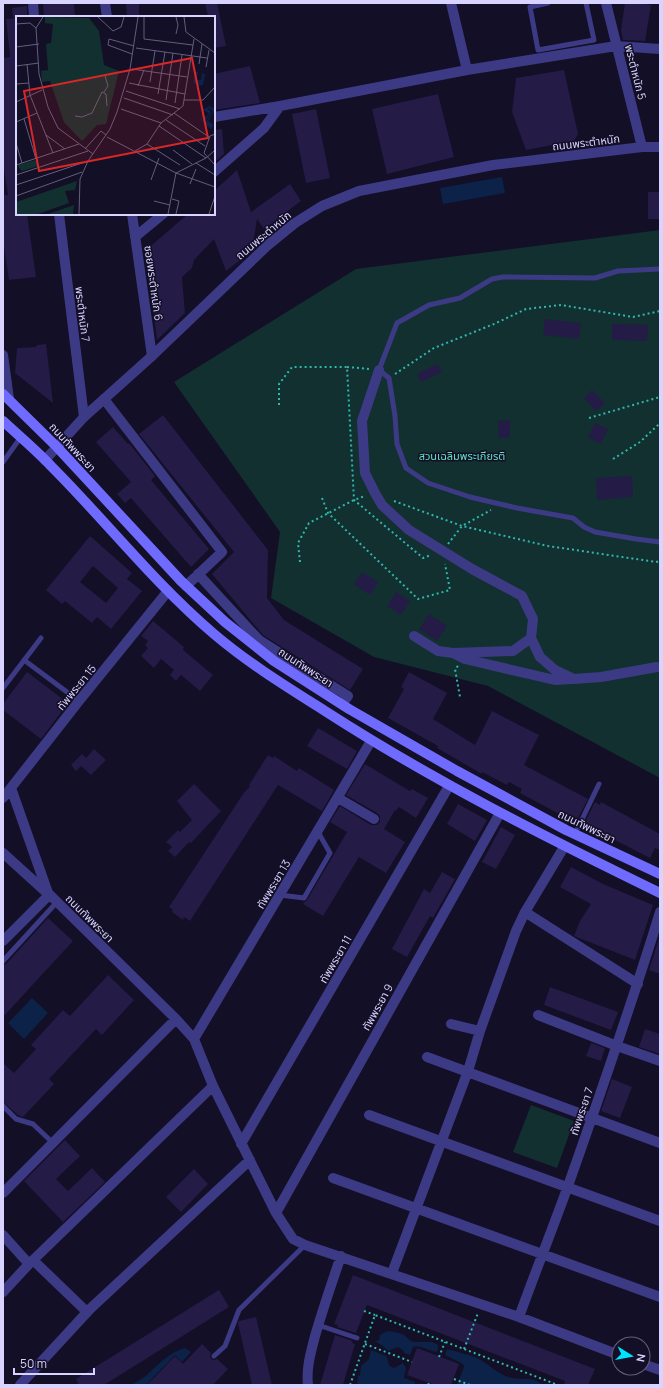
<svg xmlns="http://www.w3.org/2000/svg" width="663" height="1388" viewBox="0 0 663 1388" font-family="Manrope,'Noto Sans Thai',sans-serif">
	<rect width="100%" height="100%" fill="#130f26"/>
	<path fill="#12302f" d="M660 230V778L488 686 374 657 271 598 280 532 174 382 356 269Z
		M531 1105 574 1121 557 1168 513 1152Z"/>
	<path fill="#0c2248" d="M502 177 505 193 443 204 440 188Z
		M32 998 48 1013 24 1039 8 1023Z
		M390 1331 403 1334 411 1341 415 1342H432L438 1345V1348L437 1352C428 1351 422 1345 413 1347L410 1355 404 1353 403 1350 398 1347 388 1351 383 1346 375 1341 379 1340 380 1335 385 1332Z
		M185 1348 191 1352 182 1362 175 1355 146 1385H131C136 1382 142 1379 147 1375 158 1364 170 1352 185 1348Z
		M447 1349C456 1352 468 1354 477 1358 489 1364 498 1375 512 1378 523 1380 534 1376 542 1385H457L464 1367 463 1364 445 1355Z
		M371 1350 386 1356C389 1361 387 1366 394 1368L403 1363 406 1368 404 1378 415 1382V1385H357L358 1376 360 1375 361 1366 369 1359Z"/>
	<path fill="#241b47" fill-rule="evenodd" d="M43 3H74L75 17H44Z
		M139 3V17H127L126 4Z
		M205 3H217L226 46 214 48V17H208Z
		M625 3H640L651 5 645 41 623 40 621 30Z
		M27 6V17H13L12 8Z
		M17 18V214H27L36 277 9 280 3 240V195H8L3 163V58L10 57 6 19Z
		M250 66 260 103 214 110V74Z
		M564 70 578 134 574 141 526 150 512 112 516 78Z
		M438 94 454 157 387 174 372 109Z
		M316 109 330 178 306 183 292 114Z
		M222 129 224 154 214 163V130Z
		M237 170 251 212 290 184 301 201 264 229 257 219 252 251 226 271 214 239 194 260 192 268 182 277 185 313 157 340 146 250 188 214H214V191Z
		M648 192H660V219H648Z
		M545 319 581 323 579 339 543 335Z
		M612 324 648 325 647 341 612 340Z
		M46 344 53 403 15 373 17 348 36 347 37 345Z
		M438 364 442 372 421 382 417 374Z
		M592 390 605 403 596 411 584 398Z
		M163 415 268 550 267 598 284 620 363 669 350 690 263 635 212 574 234 552 139 434Z
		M510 420V437L499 438 498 421Z
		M595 423 608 429 601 444 588 438Z
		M113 427 128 444 129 443 155 476 151 480 209 549 191 567 131 498 125 503 117 494 131 482 96 442Z
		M632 476 633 497 597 500 596 478Z
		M90 536 132 573 127 579 142 591 111 629 97 617 92 623 65 601 62 604 46 590ZM93 566 118 588 106 603 80 582Z
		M362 572 378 582 370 595 354 584Z
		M396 592 410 601 401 615 387 606Z
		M429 614 447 626 437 641 419 629Z
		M153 621 184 647 183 650 213 675 200 691 181 675 176 681 170 675 174 670 161 659 154 668 141 656 148 648 145 645 148 641 141 636Z
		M27 672 68 703 41 739 3 710V704Z
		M409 672 447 693 433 719 475 745 492 711 539 735 524 765 588 799 577 820 576 819 574 822 520 793 522 789 509 782 507 785 482 772V774L437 748 438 746 388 718 404 689 401 687Z
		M318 728 357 751 347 769 307 746Z
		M94 749 106 760 91 775 81 766 76 771 71 765 82 754 86 758Z
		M268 755 273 758 274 756 297 771 299 768 334 790 322 811 278 785 190 921 184 917 183 920 172 912 173 910 169 907 243 794 250 786 249 785Z
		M365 764 410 791 412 789 428 798 416 818 399 807 396 811 395 810 384 829 405 842 386 873 359 857 323 916 303 904 307 900 347 832 330 822 340 806 371 825H377L380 822V816L377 813 346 795Z
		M194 784 221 811 191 843 189 842 175 857 168 851 172 847 166 842 178 830 180 832 192 820 177 801Z
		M595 802 600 805 601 802 660 834V850L655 848 650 858 584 824Z
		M458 804 487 820 475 841 447 824Z
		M501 827 515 835 496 869 482 862Z
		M571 867 603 884 653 905 635 960 574 936 580 921 591 904 560 887Z
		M442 872 455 879 433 918 430 916 407 957 392 949 424 889 430 893Z
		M48 918 73 941 3 1017V965L6 964Z
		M660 935V974L649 970Z
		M108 975 134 1000 102 1035 96 1029 49 1079 54 1084 23 1117 18 1115 3 1102V1063L14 1073 36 1049 31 1045 63 1010 70 1016Z
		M550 987 618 1012 611 1030 544 1005Z
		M645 1029 660 1034V1054L639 1047Z
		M591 1043 605 1048 601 1061 586 1056Z
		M612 1079 632 1087 620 1118 601 1111Z
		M65 1140 80 1156 56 1179 68 1191 92 1168 105 1182 63 1222 24 1181Z
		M194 1169 208 1184 181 1212 166 1197Z
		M353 1275 595 1369 588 1385H564L565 1381 367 1305 356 1333 337 1327 338 1325 334 1324Z
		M219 1290 229 1307 104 1385H79L76 1379Z
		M256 1317 272 1385H252L238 1323 239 1321Z
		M335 1335 353 1341 352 1343 355 1344 343 1385H320Z
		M202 1344 211 1353 210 1356 211 1359 214 1360 217 1359 228 1369 213 1385H147L175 1356 183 1364Z
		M417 1348 459 1364 451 1385H435L407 1375Z"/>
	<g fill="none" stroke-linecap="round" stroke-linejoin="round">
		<path stroke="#2fb8b0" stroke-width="2" stroke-dasharray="2 3" stroke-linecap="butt" d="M347 367 370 369
			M395 374 434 348 494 324 526 309 561 305 633 317 660 311
			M279 405V384L292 367H347L354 500 423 558 431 555
			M589 418 660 397
			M613 459 640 442 658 425 660 422
			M322 498 328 513 418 599 450 590 445 564
			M394 501 462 526 548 546 656 562 660 561
			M448 544 462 526 491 510
			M300 562 298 543 309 523 354 500 365 496
			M458 666 455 669 460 697
			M364 1311 375 1315
			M365 1344 412 1362
			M464 1349 478 1313
			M439 1357 445 1342
			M454 1379 470 1385
			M350 1385 375 1315 558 1385
			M428 1385 429 1383"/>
		<path stroke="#3d3a85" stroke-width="5" d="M548 3 530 7 538 50 594 40 586 3
			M660 269 618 271 595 278 503 277 492 279 460 298 429 305 397 323 379 370 389 378 395 416 397 444 406 468 428 483 470 497 517 508 573 518 584 527 595 532 636 539 660 542
			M3 462 21 437
			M24 660 79 701
			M3 688 41 638
			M575 834 599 784
			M280 895 304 898 330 853 318 832
			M3 961 57 902
			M3 1106 16 1119 33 1124 53 1143
			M318 1325 357 1338
			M214 1356 225 1346 239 1310 305 1245"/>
		<path stroke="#3d3a85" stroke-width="10" d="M33 3 34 17
			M105 3 107 17
			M451 3 467 70
			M606 3 642 147
			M214 117 280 106 467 70 616 46 660 49
			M214 172 264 128 280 106
			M59 214 84 417
			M132 214 152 356
			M135 237 163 214
			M3 355 9 399
			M379 370 362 421 365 473 375 493 382 505 409 530 472 569 522 596 533 619 531 638 513 651 453 653 438 651 414 636
			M104 399 222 552 186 586
			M198 574 259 640 348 696 342 704
			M531 638 540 657 555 670 574 679 601 677 657 667
			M455 654 465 659 555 680 572 679
			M11 788 48 893 176 1019 194 1039 213 1086 276 1213 293 1239 305 1245 519 1317 619 1355
			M3 798 79 701 168 591
			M338 798 374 819
			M3 853 46 892
			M525 912 638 984
			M3 941 49 895
			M538 1015 617 1046 660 1061
			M451 1024 480 1031
			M194 1039 371 741
			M427 1057 660 1143
			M369 1115 660 1221
			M241 1144 449 786
			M333 1178 660 1297
			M3 1193 176 1019
			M276 1213 500 813
			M3 1235 29 1264
			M33 1260 87 1312
			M392 1273 468 1071 480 1031 516 931 525 912 564 847
			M3 1292 29 1264 213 1086
			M519 1317C535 1273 552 1230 568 1186 600 1095 632 1004 660 912
			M643 1364 660 1370
			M20 1385 90 1309 250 1160
			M308 1385C306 1368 311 1352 315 1336 323 1309 332 1282 341 1256"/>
		<path stroke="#3d3a85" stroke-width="10" d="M45 460 84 417 152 356 268 245 295 223 322 206 359 191 493 165 642 147H660"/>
		<path stroke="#6f6bff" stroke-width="10" d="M3 394 57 447 181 581 225 622 274 661 349 709 457 771 566 830 660 874
			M3 421C19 436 36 450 51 466 106 521 154 583 214 634 248 663 287 687 325 711 432 780 545 837 660 893"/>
	</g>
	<g text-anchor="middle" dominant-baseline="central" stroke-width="3" stroke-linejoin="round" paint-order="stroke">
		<g font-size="11" fill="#d9d4ff" stroke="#130f26">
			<text transform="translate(636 72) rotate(76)">พระตำหนัก 5</text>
			<text transform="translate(586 142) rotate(-7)">ถนนพระตำหนัก</text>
			<text transform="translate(263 235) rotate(-40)">ถนนพระตำหนัก</text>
			<text transform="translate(154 283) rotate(82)">ซอยพระตำหนัก 6</text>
			<text transform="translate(83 314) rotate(83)">พระตำหนัก 7</text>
			<text transform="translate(73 447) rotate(47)">ถนนทัพพระยา</text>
			<text transform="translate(306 667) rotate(33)">ถนนทัพพระยา</text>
			<text transform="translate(76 687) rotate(-51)">ทัพพระยา 15</text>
			<text transform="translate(587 826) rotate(26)">ถนนทัพพระยา</text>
			<text transform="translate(273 884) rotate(-59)">ทัพพระยา 13</text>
			<text transform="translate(90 918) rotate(45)">ถนนทัพพระยา</text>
			<text transform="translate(335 959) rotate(-60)">ทัพพระยา 11</text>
			<text transform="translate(377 1007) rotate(-61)">ทัพพระยา 9</text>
			<text transform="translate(581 1111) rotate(-71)">ทัพพระยา 7</text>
		</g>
		<g font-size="11" fill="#5fe0c0" stroke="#130f26">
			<text x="462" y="455">สวนเฉลิมพระเกียรติ</text>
		</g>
	</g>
	<g transform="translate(16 16)">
		<rect width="199" height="199" fill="#130f26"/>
		<path d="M29 1 73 2 83 15 88 49 103 55 90 108 81 109 66 125 48 106 34 65 26 66 25 55 32 54 30 28 35 27 37 8 29 7ZM20 144 22 150 6 155 3 152 2 149ZM61 165 59 174 49 175 53 187 22 198H0V186ZM58 189 57 198H32Z" fill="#12302f"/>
		<path d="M179 56H182L180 64H185L186 57 189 58 187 69 182 70V67H178L177 69ZM193 90 199 93 192 105 197 108 196 113 191 110 183 101 190 106 197 95 191 91 195 96 190 104 184 98 190 101 193 97 186 94Z" fill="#0c2248"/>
		<path fill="none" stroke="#625e7d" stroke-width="1" d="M27 1 20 12 23 58 32 91 42 112 77 138M82 1 97 15 105 11 108 1M128 1V23L177 29M168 1 170 16 199 37M0 8 14 7 20 12M160 18 162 9 160 1M0 31 23 28M120 32 191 42M116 38 92 29 93 23 118 30M11 48 14 79 37 137M183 48 186 28M0 50 23 47M190 51 193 34M116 53 171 61M134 66 139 35M113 67 169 78M0 68 13 67M122 70 128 54M110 75 164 93M88 76 92 70 89 60M142 78 149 36M108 82 157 99M150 84 157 37M168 84H187L199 71M0 86 26 74M159 87 166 39M105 93 145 107M158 97 193 121M59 100 66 101 76 97 86 76 90 78 91 90M8 103 20 143M150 104 189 130M0 106 21 97M143 110 190 142M199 118 194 120 188 137 199 149M30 119 49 133M91 121 160 157 199 171M0 127 6 147M131 128 164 149M69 133 85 115 90 119M157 134 176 148M119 135 131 128 145 107 167 90 178 23M180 147 199 159M0 149 63 128M0 159 72 135M135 164 143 142M174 168 180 153M0 169 72 145M0 180 66 156M156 183 163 185 160 198M138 185 154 189M63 198 64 163 72 145 94 113 101 96 114 53 122 1M152 198 160 157 190 142 198 135M193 198 199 180"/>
		<path fill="#d62828" fill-opacity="0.15" stroke="#d62828" stroke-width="2" d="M176 42 192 122 23 155 8 75Z"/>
		<rect width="199" height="199" fill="none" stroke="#d9d4ff" stroke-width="2"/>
	</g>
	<rect width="663" height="1388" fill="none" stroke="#d9d4ff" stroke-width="8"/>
	<g transform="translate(631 1356) rotate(101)"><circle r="19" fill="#130f26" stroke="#625e7d"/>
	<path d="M0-3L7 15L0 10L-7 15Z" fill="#00e5ff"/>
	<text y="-6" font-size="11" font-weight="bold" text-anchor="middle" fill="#d9d4ff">N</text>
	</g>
	<path d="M14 1368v6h80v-6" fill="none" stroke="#d9d4ff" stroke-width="2"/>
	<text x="20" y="1368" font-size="12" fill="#d9d4ff" stroke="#130f26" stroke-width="3" paint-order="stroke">50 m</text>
</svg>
